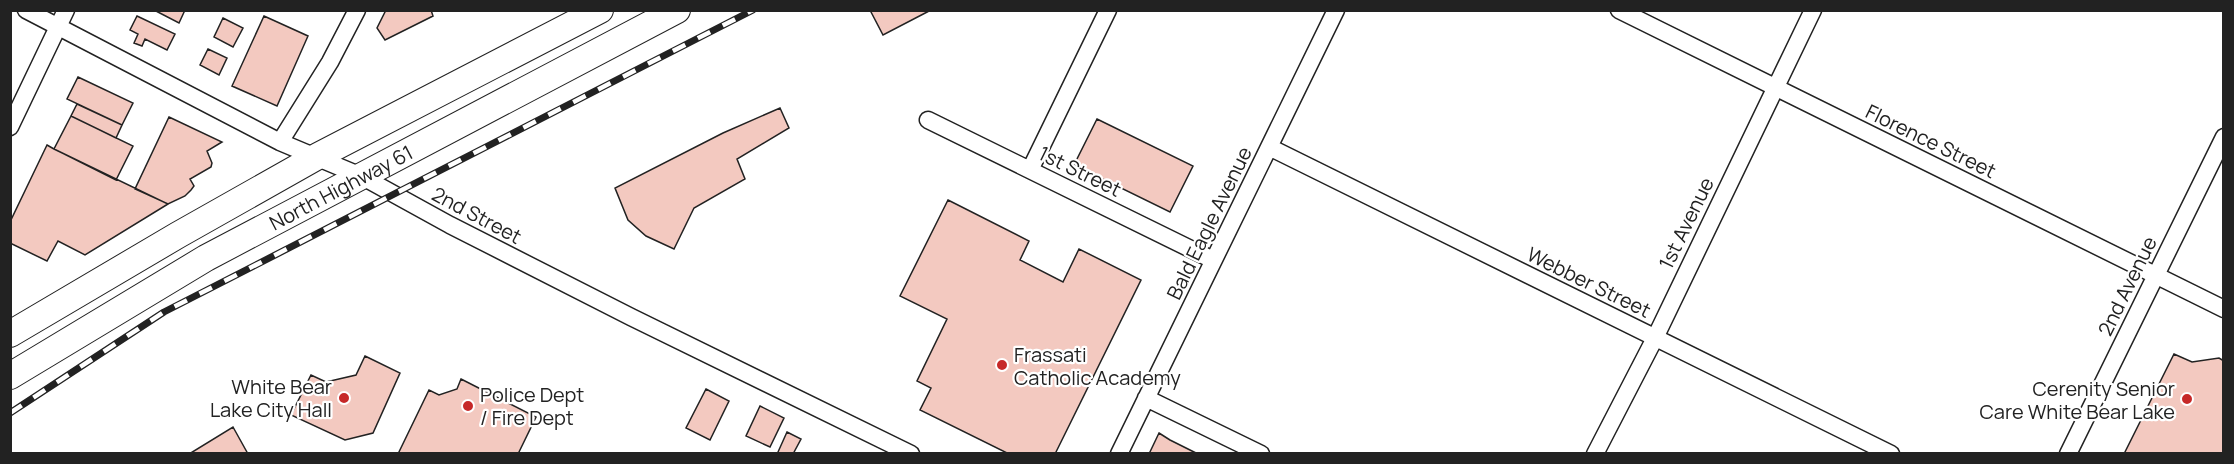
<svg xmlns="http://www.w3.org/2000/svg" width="2234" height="464" viewBox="0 0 2234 464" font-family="Manrope,sans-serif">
	<rect width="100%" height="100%" fill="#fff"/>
	<path fill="#f3c9c0" stroke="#222" stroke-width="1.5" d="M154 10H185L179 23Z
		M386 10H431L433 16 385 40 377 28Z
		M870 10H931L883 35Z
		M137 16 175 34 167 50 145 39 142 46 134 43 138 34 130 30Z
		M264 16 308 36 277 106 232 86Z
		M223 18 243 28 233 47 214 37Z
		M208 49 227 58 219 75 200 65Z
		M78 77 133 103 122 125 67 99Z
		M77 104 122 125 116 138 71 116Z
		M780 108 789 128 737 159 745 179 694 208 674 249 646 236 628 220 615 188 723 133Z
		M71 116 133 146 116 180 54 149Z
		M169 117 222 142 207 151 212 163 211 167 190 179 194 186 191 190 185 196 168 204 135 189Z
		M1097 119 1193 166 1170 212 1074 165Z
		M47 145 54 149 168 204 85 255 58 241 47 261 10 243V222Z
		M948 200 1029 241 1020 260 1063 282 1079 249 1141 280 1055 454H1009L920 410 931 388 917 381 947 319 900 296Z
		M2174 354 2192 362 2219 358 2224 361V454H2124Z
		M365 356 400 373 373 433 345 440 291 415 311 375 326 382 356 375Z
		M461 379 536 417 518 454H398L429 390 439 395 457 389Z
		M706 389 729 401 710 440 686 428Z
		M760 406 784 418 770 447 746 436Z
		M233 427 248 454H189Z
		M787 432 801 439 793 454H780L778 452Z
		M1159 433 1170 440 1198 454H1149Z"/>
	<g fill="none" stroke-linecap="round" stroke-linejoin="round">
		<g stroke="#222" stroke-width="19">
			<path id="street" d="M26 10 280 142 361 176 450 225 631 317 911 454
				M1619 10 2224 309
				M928 120 1213 260
				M10 127 66 10
				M280 142 330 62 357 10
				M1269 147 1891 454
				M1030 170 1108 10
				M1146 398 1261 454
				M1119 454 1336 10
				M1595 454 1655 338 1813 10
				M2068 454 2224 137"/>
		</g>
		<g stroke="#222" stroke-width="28">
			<g id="primary">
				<path d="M10 334 178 235 318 156 600 10"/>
				<path id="s1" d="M10 376 206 258 677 10"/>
			</g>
		</g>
		<use href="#street" stroke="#fff" stroke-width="16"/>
		<use href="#primary" stroke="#fff" stroke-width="26"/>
		<g stroke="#222" stroke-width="7">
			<path id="rail" d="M10 413 164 312 753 10"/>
		</g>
		<use href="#rail" stroke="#fff" stroke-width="4.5" stroke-dasharray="14" stroke-linecap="butt"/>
	</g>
	<g fill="#c62828" stroke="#fff" stroke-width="2">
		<circle cx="1002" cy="365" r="6"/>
		<circle cx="344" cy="398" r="6"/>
		<circle cx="2187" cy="399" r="6"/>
		<circle cx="468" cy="406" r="6"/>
	</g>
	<g text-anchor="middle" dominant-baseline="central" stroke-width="4.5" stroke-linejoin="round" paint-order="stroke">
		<g font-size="20" fill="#222" stroke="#fff">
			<text transform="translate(1931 141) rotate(26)">Florence Street</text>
			<text transform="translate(1080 171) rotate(26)">1st Street</text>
			<text stroke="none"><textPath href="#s1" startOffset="381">North Highway 61</textPath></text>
			<text transform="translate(477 215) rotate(28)">2nd Street</text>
			<text transform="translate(1209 223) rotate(-64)">Bald Eagle Avenue</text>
			<text transform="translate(1686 223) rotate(-64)">1st Avenue</text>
			<text transform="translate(1589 282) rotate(26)">Webber Street</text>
			<text transform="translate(2127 286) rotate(-64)">2nd Avenue</text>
		</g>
		<g font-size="20" fill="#222" stroke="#fff" text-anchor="start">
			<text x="1014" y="354">Frassati<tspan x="1014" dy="23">Catholic Academy</tspan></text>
			<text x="332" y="386" text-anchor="end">White Bear<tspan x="332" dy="23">Lake City Hall</tspan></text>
			<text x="2175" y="388" text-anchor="end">Cerenity Senior<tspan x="2175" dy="23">Care White Bear Lake</tspan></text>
			<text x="480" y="394">Police Dept<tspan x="480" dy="23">/ Fire Dept</tspan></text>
		</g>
	</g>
	<rect width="2234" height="464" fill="none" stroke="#222222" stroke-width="24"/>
</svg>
